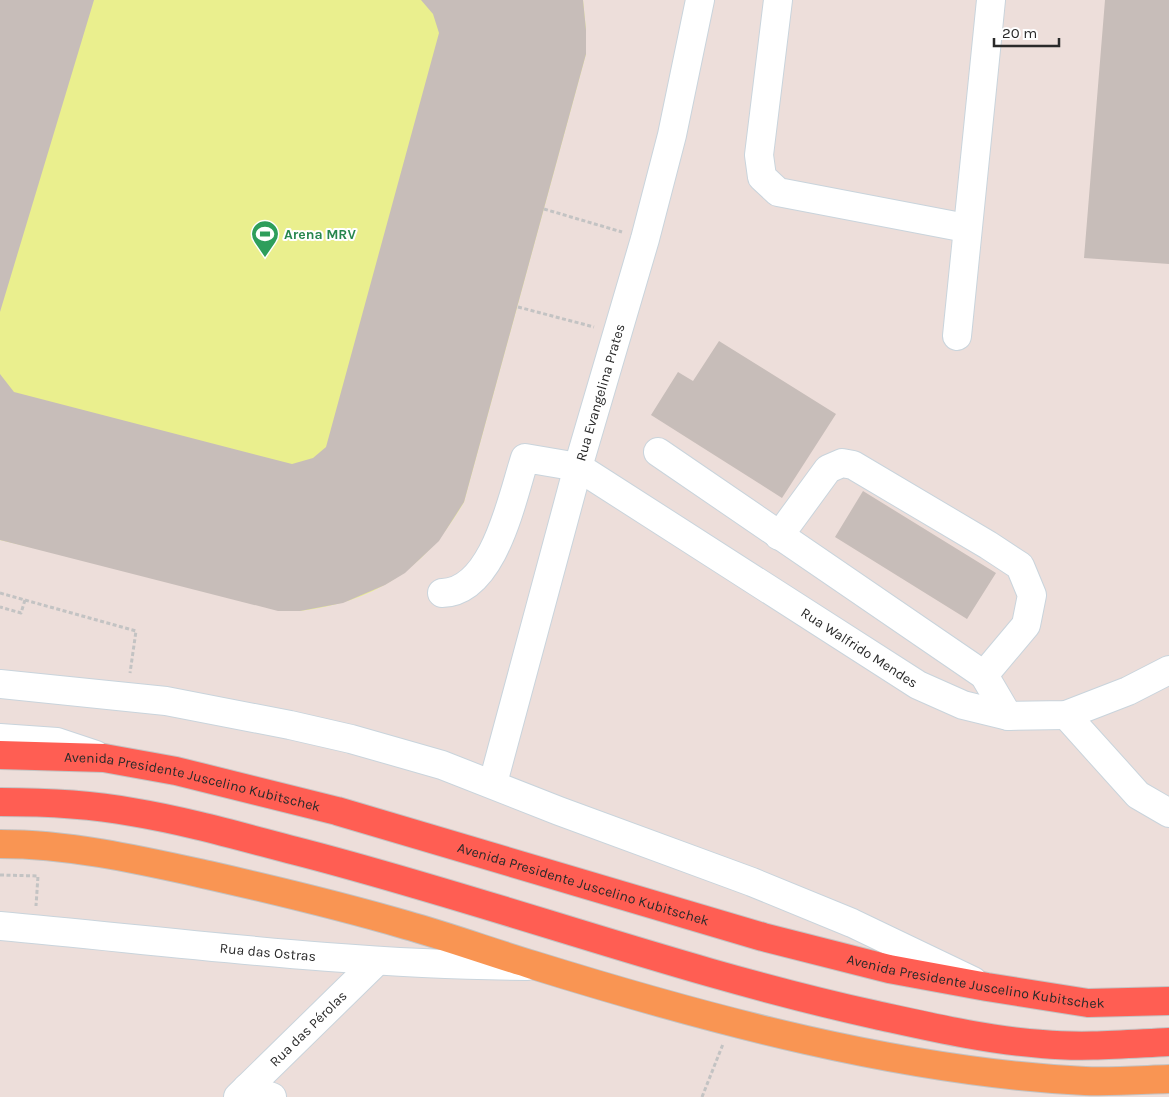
<svg xmlns="http://www.w3.org/2000/svg" width="1169" height="1097" viewBox="0 0 1169 1097" font-family="Karla,sans-serif">
	<rect width="100%" height="100%" fill="#eddeda"/>
	<path fill="#eaef8e" d="M0 0H583L586 30V54L464 502C426 568 375 602 300 611L0 540Z"/>
	<path fill="#c7bdb9" d="M0 0H94L0 312Z
		M421 0H583L586 30V54L464 502 439 541 405 573 385 585 343 603 300 611H278L0 540V374L14 392 292 464 313 458 326 447 439 33 433 14Z
		M1105 0H1169V264L1084 258Z
		M719 341 836 414 782 498 651 415 678 372 693 381Z
		M863 491 996 573 967 619 835 537Z"/>
	<g fill="none" stroke-linecap="round" stroke-linejoin="round">
		<g stroke="#c9d4dc" stroke-width="30">
			<g id="minor">
				<path d="M778 0 759 155 762 177 778 192 966 228"/>
				<path d="M957 336 991 0"/>
				<path d="M658 452 984 675 1008 716"/>
				<path d="M779 536 828 469 842 463 853 465 988 545 1020 566 1032 595 1026 625 984 675"/>
				<path id="s1" d="M442 593C494 592 512 498 525 458L578 467 918 685 963 705 1008 716 1066 715 1128 691 1169 670"/>
				<path d="M0 684 166 701 290 725 351 739 442 765 559 811 752 882 852 923 973 981"/>
				<path d="M1066 715 1138 795 1169 813"/>
				<path d="M0 738 57 742 96 755"/>
				<path id="s2" d="M493 783 578 467 645 239 672 135 700 0"/>
				<path id="s3" d="M0 926C175 942 351 965 527 966"/>
				<path d="M247 1088 272 1097"/>
				<path id="s4" d="M238 1097 377 961"/>
			</g>
		</g>
		<g stroke="#c3c3c3" stroke-width="30">
			<path id="major" d="M0 844C70 844 140 860 208 875 274 890 341 906 406 925 449 937 490 952 533 965 707 1019 902 1072 1085 1081 1113 1082 1141 1080 1169 1079"/>
		</g>
		<g stroke="#c3c3c3" stroke-width="30">
			<g id="highway">
				<path id="s5" d="M0 755 104 758 176 771 337 811 763 937 889 969 987 987 1088 1003 1169 1001"/>
				<path d="M0 802C44 802 89 804 132 812 187 821 242 837 296 851 491 901 680 972 876 1015 931 1027 986 1040 1042 1044 1084 1048 1127 1044 1169 1042"/>
			</g>
		</g>
		<path stroke="#c3c3c3" stroke-width="3" stroke-dasharray="4 2.5" stroke-linecap="butt" d="M544 209 622 232
			M518 307 594 327
			M0 593 25 600 21 613 0 607
			M25 600 136 631 130 673
			M0 875 38 876 36 906
			M702 1097 723 1044"/>
		<use href="#minor" stroke="#fff" stroke-width="28"/>
		<use href="#major" stroke="#f99553" stroke-width="28"/>
		<use href="#highway" stroke="#ff5e53" stroke-width="28"/>
	</g>
	<defs>
		<g id="stadium-pin" transform="scale(1.4375)"><path d="M0 17L-7.5 6A9.5 9.5 0 1 1 7.5 6Z" fill="#2e9e5b" stroke="#fff"/><path d="M0-5a6.5 5 0 1 0 0 10a6.5 5 0 1 0 0-10ZM-3.5-1.8h7v3.6h-7Z" fill="#fff"/></g>
	</defs>
	<g fill-rule="evenodd">
		<use href="#stadium-pin" x="265" y="234"/>
	</g>
	<g text-anchor="middle" dominant-baseline="central" stroke-width="4" stroke-linejoin="round" paint-order="stroke">
		<g font-size="14" font-weight="bold" fill="#27864d" stroke="#fff" text-anchor="start">
			<text x="284" y="234">Arena MRV</text>
		</g>
		<g font-size="14" fill="#2a2a2a" stroke="#fff">
			<text stroke="none"><textPath href="#s2" startOffset="405">Rua Evangelina Prates</textPath></text>
			<text stroke="none"><textPath href="#s1" startOffset="556">Rua Walfrido Mendes</textPath></text>
			<text stroke="none"><textPath href="#s5" startOffset="195">Avenida Presidente Juscelino Kubitschek</textPath></text>
			<text stroke="none"><textPath href="#s5" startOffset="600">Avenida Presidente Juscelino Kubitschek</textPath></text>
			<text stroke="none"><textPath href="#s3" startOffset="269">Rua das Ostras</textPath></text>
			<text stroke="none"><textPath href="#s5" startOffset="1005">Avenida Presidente Juscelino Kubitschek</textPath></text>
			<text stroke="none"><textPath href="#s4" startOffset="98">Rua das Pérolas</textPath></text>
		</g>
	</g>
	<path d="M994 38v8h65v-8" fill="none" stroke="#2a2a2a" stroke-width="2.5"/>
	<text x="1002" y="38" font-size="15" fill="#2a2a2a" stroke="#ffffff" stroke-width="4" paint-order="stroke">20 m</text>
</svg>
